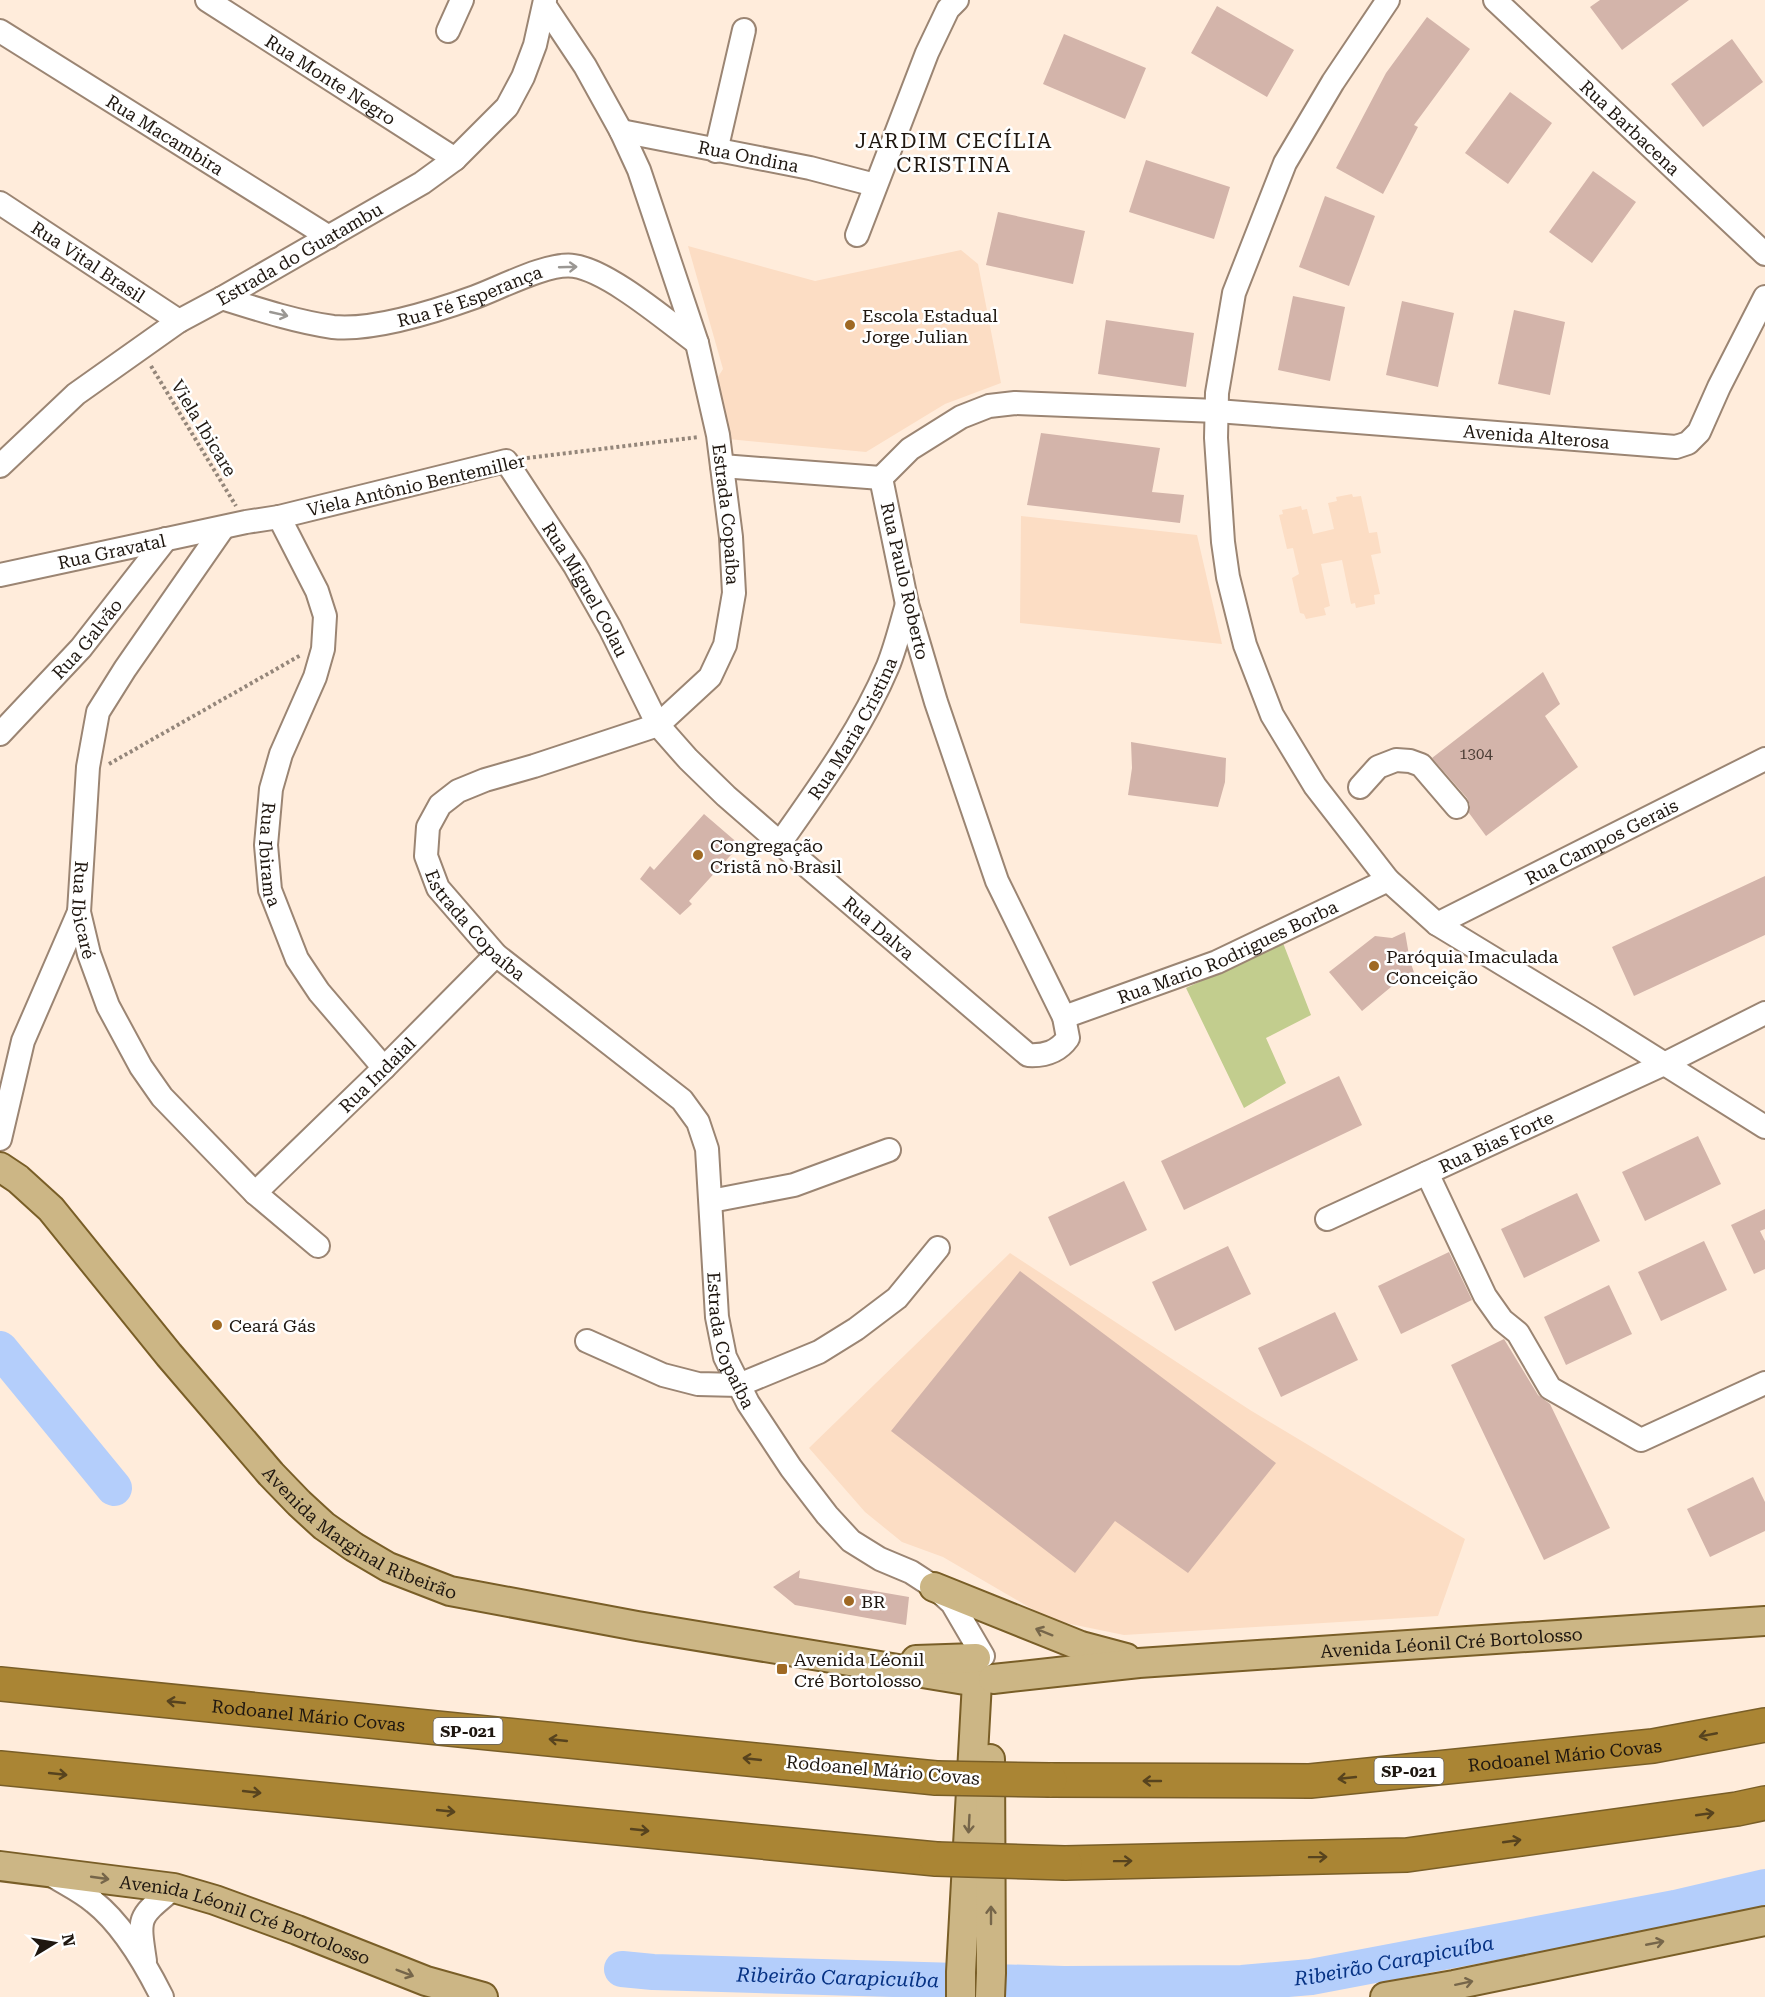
<svg xmlns="http://www.w3.org/2000/svg" width="1765" height="1997" viewBox="0 0 1765 1997" font-family="'Roboto Serif',serif">
	<rect width="100%" height="100%" fill="#ffecdb"/>
	<path fill="#fcddc4" d="M688 246 815 281 961 250 978 264 1001 383 945 404 866 452 728 439 718 377 723 369Z
		M1352 494 1353 497 1361 496 1369 533 1377 532 1381 553 1371 555 1380 594 1374 595 1375 604 1356 608 1355 603 1351 604 1342 560 1321 564 1330 606 1324 608 1326 615 1306 619 1304 614 1300 613 1292 578 1299 574 1293 548 1287 549 1279 515 1283 514 1282 510 1301 506 1302 510 1307 509 1313 534 1334 529 1328 503 1337 501 1336 497Z
		M1021 516 1197 535 1222 644 1020 623Z
		M1010 1253 1250 1410 1465 1539 1438 1616 1124 1635 1051 1620 943 1557 902 1542 865 1512 809 1448Z"/>
	<path fill="#c2cd8e" d="M1283 943 1311 1015 1266 1038 1286 1083 1244 1108 1186 988Z"/>
	<g fill="none" stroke-linecap="round" stroke-linejoin="round">
		<g stroke="#b4cefb" stroke-width="36">
			<path d="M0 1349 114 1488"/>
			<path id="s1" d="M622 1969 653 1972 1064 1984 1242 1983 1311 1977 1675 1908 1765 1887"/>
		</g>
	</g>
	<path fill="#d3b4aa" d="M1600 0H1689L1622 50 1590 7Z
		M1217 6 1294 50 1267 97 1191 53Z
		M1427 17 1470 49 1414 125 1418 127 1383 194 1336 168 1386 73Z
		M1064 34 1146 68 1125 119 1043 84Z
		M1732 39 1763 82 1703 127 1671 84Z
		M1510 92 1552 123 1508 184 1465 153Z
		M1146 160 1230 187 1214 239 1129 212Z
		M1593 171 1636 202 1592 263 1549 232Z
		M1325 196 1375 216 1349 286 1299 267Z
		M998 212 1085 231 1073 284 986 265Z
		M1293 296 1345 307 1330 381 1278 370Z
		M1402 301 1454 313 1438 387 1386 375Z
		M1514 310 1565 322 1550 395 1498 384Z
		M1106 320 1194 333 1186 387 1098 374Z
		M1041 433 1160 448 1152 492 1184 495 1180 523 1027 505Z
		M1543 672 1560 704 1545 716 1578 767 1486 836 1469 813 1470 805 1467 798 1432 758Z
		M1131 742 1226 758 1225 782 1218 807 1128 795 1132 768Z
		M704 814 740 845 689 901 692 904 680 915 640 879 650 866 654 870Z
		M1765 876V935L1634 996 1612 947Z
		M1405 932 1410 961 1416 978 1391 987 1362 1011 1329 972 1375 936 1392 938Z
		M1339 1076 1362 1125 1184 1210 1161 1161Z
		M1698 1136 1721 1184 1645 1221 1622 1172Z
		M1124 1181 1147 1230 1070 1266 1048 1217Z
		M1577 1193 1600 1241 1524 1278 1501 1229Z
		M1765 1209V1229L1760 1231 1765 1241V1269L1754 1274 1731 1225Z
		M1704 1241 1727 1290 1661 1321 1638 1272Z
		M1228 1246 1251 1294 1175 1331 1152 1282Z
		M1449 1252 1472 1300 1401 1334 1378 1286Z
		M1020 1271 1276 1463 1188 1573 1115 1521 1075 1573 891 1431Z
		M1609 1285 1632 1334 1566 1365 1544 1317Z
		M1335 1312 1358 1360 1281 1397 1258 1348Z
		M1504 1339 1538 1395 1550 1404 1610 1528 1544 1560 1451 1365Z
		M1753 1477 1765 1502V1531L1710 1557 1687 1509Z
		M800 1570 799 1578 909 1597 906 1625 795 1605 773 1587Z"/>
	<g fill="none" stroke-linecap="round" stroke-linejoin="round">
		<g stroke="#9b8573" stroke-width="26">
			<g id="minor">
				<path id="s2" d="M207 0 455 159"/>
				<path d="M1388 0 1333 82 1285 163 1234 293 1217 393 1216 438 1223 542 1228 577 1245 645 1272 715 1315 786 1388 880 1437 924 1590 1017 1765 1127"/>
				<path id="s3" d="M1495 0 1765 254"/>
				<path id="s4" d="M545 6 585 66 621 131 639 170 697 343 718 435 731 537 734 593 725 645 710 677 658 725 534 766 485 780 458 791 440 805 428 827 426 856 438 888 496 955 682 1100 698 1122 707 1149 717 1317 725 1357 748 1403 791 1468 827 1515 851 1541 880 1559 911 1572 934 1587 952 1603 983 1656"/>
				<path id="s5" d="M0 31 329 237"/>
				<path d="M448 31 462 0"/>
				<path id="s6" d="M621 131 810 168 875 185"/>
				<path d="M716 151 744 30"/>
				<path id="s7" d="M0 203 179 321"/>
				<path d="M857 235 927 53 948 9 957 0"/>
				<path id="s8" d="M222 298C257 309 297 322 333 327 374 331 436 311 475 297 500 288 548 262 574 266 609 271 667 321 697 343"/>
				<path id="s9" d="M0 466 76 394 179 321 222 298 422 183 455 159 507 107 523 77 535 45 545 0"/>
				<path d="M722 466 881 478"/>
				<path id="s10" d="M881 478 910 449 961 417 989 406 1015 403 1217 411 1676 447 1688 443 1699 432 1719 387 1765 297"/>
				<path id="s11" d="M279 517 317 591 325 616 323 649 315 677 281 754 271 789 266 845 270 890 297 959 319 992 384 1068"/>
				<path id="s12" d="M223 528 125 669 98 712 88 767 79 912 89 954 108 1006 141 1067 162 1097 255 1193 318 1246"/>
				<path id="s13" d="M0 575 246 522 279 517 506 461 575 566 610 628 658 725 688 759 726 796 780 843 1028 1055C1045 1056 1058 1052 1068 1038L1064 1017 997 881 936 702 907 604 881 478"/>
				<path id="s14" d="M0 734 81 648 166 539"/>
				<path d="M1360 787 1378 767 1396 760 1410 761 1421 765 1457 807"/>
				<path id="s15" d="M780 843C820 786 861 730 888 666 896 646 901 625 907 604"/>
				<path id="s16" d="M1437 924 1765 759"/>
				<path id="s17" d="M1064 1017 1217 962 1388 880"/>
				<path d="M0 1139 23 1041 79 912"/>
				<path d="M1427 1173 1485 1296 1502 1320 1518 1333 1550 1388 1641 1440 1765 1383"/>
				<path id="s18" d="M255 1193 384 1068 496 955"/>
				<path d="M711 1201 794 1185 889 1150"/>
				<path id="s19" d="M1327 1219 1664 1064 1765 1013"/>
				<path d="M587 1341 663 1375 698 1384 739 1385 819 1352 856 1329 897 1298 938 1248"/>
				<path d="M50 1874C64 1883 81 1891 94 1902 123 1925 146 1965 162 1997"/>
				<path d="M145 1961C138 1915 138 1918 174 1888"/>
			</g>
		</g>
		<g stroke="#795e27" stroke-width="32">
			<g id="major">
				<path id="s20" d="M0 1167 18 1179 51 1209 169 1355 271 1474 299 1503 324 1526 354 1547 388 1567 450 1591 637 1626 977 1682 961 1972V1997"/>
				<path d="M934 1587 1081 1646 1126 1658"/>
				<path d="M916 1660 976 1658"/>
				<path id="s21" d="M993 1679 1139 1663 1765 1621"/>
				<path id="s22" d="M0 1866 174 1888 215 1900 297 1930 426 1981 483 1997"/>
				<path d="M990 1997 991 1973 990 1759"/>
				<path d="M1385 1997 1454 1985 1765 1921"/>
			</g>
		</g>
		<g stroke="#795e27" stroke-width="36">
			<g id="highway">
				<path id="s23" d="M0 1684 936 1778"/>
				<path d="M0 1768 936 1859"/>
				<path id="s24" d="M1050 1780 1310 1781 1653 1746 1765 1725"/>
				<path d="M1065 1863 1407 1855 1737 1809 1765 1803"/>
			</g>
		</g>
		<path stroke="#94867a" stroke-width="4" stroke-dasharray="3 3" stroke-linecap="butt" d="M151 366 236 506
			M527 458 699 437
			M109 764 301 655"/>
		<use href="#minor" stroke="#fff" stroke-width="22"/>
		<use href="#major" stroke="#ccb685" stroke-width="28"/>
		<use href="#highway" stroke="#aa8534" stroke-width="33"/>
		<g stroke="#795e27" stroke-width="36" stroke-linecap="butt">
			<path id="highway-bridge" d="M936 1778 1050 1780
				M936 1859 1065 1863"/>
		</g>
		<use href="#highway-bridge" stroke="#aa8534" stroke-width="33"/>
	</g>
	<defs><path id="oneway-shaft" d="M-6 0H5M1.5-3L5.5 0L1.5 3" fill="none" stroke-width="1.6" stroke-linecap="round" stroke-linejoin="round" transform="scale(1.5)"/></defs>
	<g stroke="#9a9793">
		<use href="#oneway-shaft" transform="translate(568 267) rotate(-2)"/>
		<use href="#oneway-shaft" transform="translate(279 314) rotate(13)"/>
	</g>
	<g stroke="#76664a">
		<use href="#oneway-shaft" transform="translate(1044 1632) rotate(-158)"/>
		<use href="#oneway-shaft" transform="translate(969 1824) rotate(93)"/>
		<use href="#oneway-shaft" transform="translate(100 1878) rotate(8)"/>
		<use href="#oneway-shaft" transform="translate(991 1915) rotate(-90)"/>
		<use href="#oneway-shaft" transform="translate(1655 1943) rotate(-11)"/>
		<use href="#oneway-shaft" transform="translate(405 1973) rotate(21)"/>
		<use href="#oneway-shaft" transform="translate(1464 1983) rotate(-12)"/>
	</g>
	<g stroke="#57431e">
		<use href="#oneway-shaft" transform="translate(176 1702) rotate(-174)"/>
		<use href="#oneway-shaft" transform="translate(1708 1735) rotate(169)"/>
		<use href="#oneway-shaft" transform="translate(558 1740) rotate(-174)"/>
		<use href="#oneway-shaft" transform="translate(752 1759) rotate(-174)"/>
		<use href="#oneway-shaft" transform="translate(58 1774) rotate(6)"/>
		<use href="#oneway-shaft" transform="translate(1347 1778) rotate(174)"/>
		<use href="#oneway-shaft" transform="translate(1152 1781) rotate(-180)"/>
		<use href="#oneway-shaft" transform="translate(252 1792) rotate(6)"/>
		<use href="#oneway-shaft" transform="translate(446 1811) rotate(6)"/>
		<use href="#oneway-shaft" transform="translate(1705 1814) rotate(-8)"/>
		<use href="#oneway-shaft" transform="translate(640 1830) rotate(6)"/>
		<use href="#oneway-shaft" transform="translate(1512 1841) rotate(-8)"/>
		<use href="#oneway-shaft" transform="translate(1318 1857) rotate(-1)"/>
		<use href="#oneway-shaft" transform="translate(1123 1861) rotate(-1)"/>
	</g>
	<g fill="#9f6923" stroke="#fff" stroke-width="2">
		<circle cx="850" cy="325" r="6"/>
		<circle cx="698" cy="855" r="6"/>
		<circle cx="1374" cy="966" r="6"/>
		<circle cx="217" cy="1325" r="6"/>
		<circle cx="849" cy="1601" r="6"/>
		<rect x="776" y="1663" width="12" height="12" rx="3"/>
	</g>
	<g text-anchor="middle" dominant-baseline="central" stroke-width="5" stroke-linejoin="round" paint-order="stroke">
		<g font-size="15" fill="#4c3e36">
			<text x="1476" y="754">1304</text>
		</g>
		<g fill="#fff" stroke="#625d58" stroke-width="1.5">
			<rect x="433.5" y="1718" width="69" height="26" rx="4.5"/>
			<rect x="1374.5" y="1758" width="69" height="26" rx="4.5"/>
		</g>
		<g font-size="16" font-weight="bold" fill="#1f1710">
			<text x="468" y="1731">SP-021</text>
			<text x="1409" y="1771">SP-021</text>
		</g>
		<g font-size="18" fill="#1f1710" stroke="#fff">
			<text stroke="none"><textPath href="#s2" startOffset="147">Rua Monte Negro</textPath></text>
			<text stroke="none"><textPath href="#s3" startOffset="186">Rua Barbacena</textPath></text>
			<text stroke="none"><textPath href="#s5" startOffset="195">Rua Macambira</textPath></text>
			<text stroke="none"><textPath href="#s6" startOffset="130">Rua Ondina</textPath></text>
			<text stroke="none"><textPath href="#s9" startOffset="369">Estrada do Guatambu</textPath></text>
			<text stroke="none"><textPath href="#s7" startOffset="106">Rua Vital Brasil</textPath></text>
			<text stroke="none"><textPath href="#s8" startOffset="256">Rua Fé Esperança</textPath></text>
			<text transform="translate(204 428) rotate(59)">Viela Ibicare</text>
			<text stroke="none"><textPath href="#s10" startOffset="680">Avenida Alterosa</textPath></text>
			<text transform="translate(416 485) rotate(-13)">Viela Antônio Bentemiller</text>
			<text stroke="none"><textPath href="#s4" startOffset="546">Estrada Copaíba</textPath></text>
			<text stroke="none"><textPath href="#s13" startOffset="114">Rua Gravatal</textPath></text>
			<text transform="translate(905 581) rotate(77)">Rua Paulo Roberto</text>
			<text stroke="none"><textPath href="#s13" startOffset="670">Rua Miguel Colau</textPath></text>
			<text stroke="none"><textPath href="#s14" startOffset="129">Rua Galvão</textPath></text>
			<text stroke="none"><textPath href="#s15" startOffset="136">Rua Maria Cristina</textPath></text>
			<text stroke="none"><textPath href="#s16" startOffset="184">Rua Campos Gerais</textPath></text>
			<text stroke="none"><textPath href="#s11" startOffset="358">Rua Ibirama</textPath></text>
			<text stroke="none"><textPath href="#s12" startOffset="422">Rua Ibicaré</textPath></text>
			<text stroke="none"><textPath href="#s4" startOffset="1158">Estrada Copaíba</textPath></text>
			<text stroke="none"><textPath href="#s13" startOffset="1124">Rua Dalva</textPath></text>
			<text stroke="none"><textPath href="#s17" startOffset="176">Rua Mario Rodrigues Borba</textPath></text>
			<text stroke="none"><textPath href="#s18" startOffset="170">Rua Indaial</textPath></text>
			<text stroke="none"><textPath href="#s19" startOffset="186">Rua Bias Forte</textPath></text>
			<text stroke="none"><textPath href="#s4" startOffset="1680">Estrada Copaíba</textPath></text>
			<text stroke="none"><textPath href="#s20" startOffset="519">Avenida Marginal Ribeirão</textPath></text>
			<text stroke="none"><textPath href="#s21" startOffset="460">Avenida Léonil Cré Bortolosso</textPath></text>
			<text stroke="none"><textPath href="#s23" startOffset="310">Rodoanel Mário Covas</textPath></text>
			<text stroke="none"><textPath href="#s24" startOffset="516">Rodoanel Mário Covas</textPath></text>
			<text transform="translate(883 1770) rotate(5)">Rodoanel Mário Covas</text>
			<text stroke="none"><textPath href="#s22" startOffset="252">Avenida Léonil Cré Bortolosso</textPath></text>
		</g>
		<g font-size="18" fill="#1f1710" stroke="#fff" text-anchor="start">
			<text x="862" y="315">Escola Estadual<tspan x="862" dy="21">Jorge Julian</tspan></text>
			<text x="710" y="845">Congregação<tspan x="710" dy="21">Cristã no Brasil</tspan></text>
			<text x="1386" y="956">Paróquia Imaculada<tspan x="1386" dy="21">Conceição</tspan></text>
			<text x="229" y="1325">Ceará Gás</text>
			<text x="861" y="1601">BR</text>
			<text x="794" y="1659">Avenida Léonil<tspan x="794" dy="21">Cré Bortolosso</tspan></text>
		</g>
		<g font-size="20" font-style="italic" fill="#063284" stroke="#fff">
			<text stroke="none"><textPath href="#s1" startOffset="774">Ribeirão Carapicuíba</textPath></text>
			<text stroke="none"><textPath href="#s1" startOffset="216">Ribeirão Carapicuíba</textPath></text>
		</g>
		<g font-size="21" letter-spacing="1.5" fill="#1f1710" stroke="#fff">
			<text x="954" y="141">JARDIM CECÍLIA<tspan x="954" dy="24">CRISTINA</tspan></text>
		</g>
	</g>
	<g transform="translate(54 1943) rotate(79)" stroke="#ffffff" stroke-width="4.5" paint-order="stroke">
	<path d="M0-4.5L10 22L0 15L-10 22Z" fill="#1f1710"/>
	<text y="-9" font-size="16" font-weight="bold" text-anchor="middle" fill="#1f1710">N</text>
	</g>
</svg>
